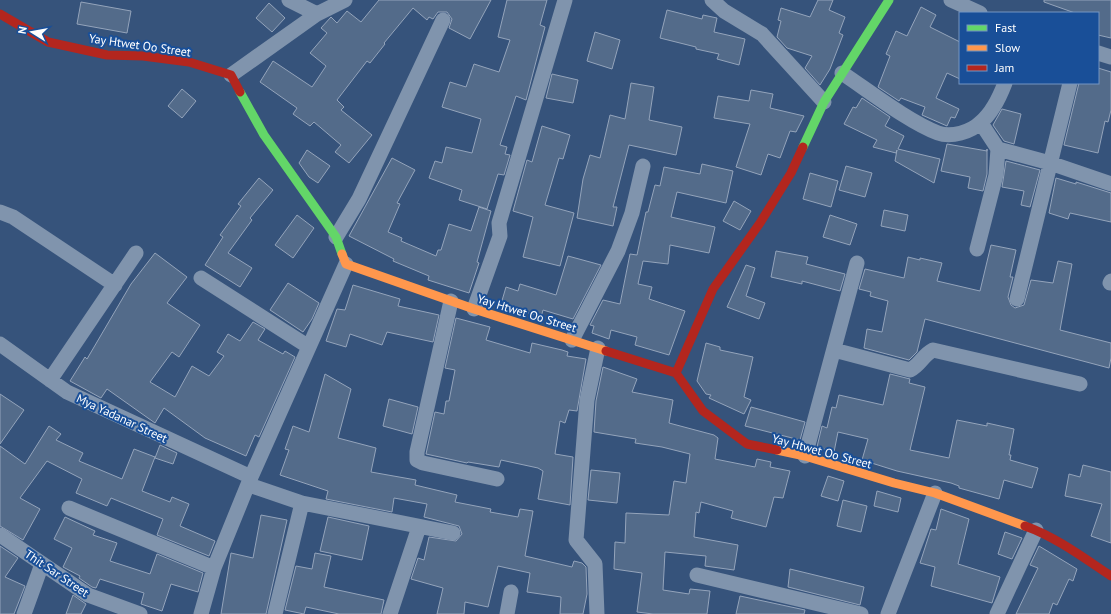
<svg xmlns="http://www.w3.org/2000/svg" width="1111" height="614" viewBox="0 0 1111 614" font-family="'PT Sans',sans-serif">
	<rect width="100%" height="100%" fill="#36537b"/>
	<path fill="#536b8a" stroke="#94a4bb" d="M379 0H491L470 39 449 28 452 19 447 12H438L433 19 429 17 427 20 413 8 384 43 385 44 370 63 367 61 337 100 344 107 341 110 372 135 349 163 335 152 341 145 314 122 310 126 293 114 297 108 260 82 273 61 312 87 326 66 310 53 327 33 321 28 331 17 337 23 347 11 361 22Z
		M507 0H547L540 25 545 27 526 100 516 96 500 145 507 147 505 154 510 155 504 175 498 174 487 209 459 200 462 190 429 178 435 161 442 163 446 147 472 153 481 119 442 107 450 82 466 87 474 64 499 72 510 40 498 37Z
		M818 0H833L829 10 845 17 839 33 843 35 830 69 820 85 805 68 812 56 787 48 777 37 781 21 778 20 781 8 810 17Z
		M1044 0H1111V38L1098 35V13H1075L1044 2Z
		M81 2 131 11 127 33 77 24Z
		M269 3 285 18 272 32 256 18Z
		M921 7 936 15 930 27 960 42V79L947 73 936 98 959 109 955 118 951 117 947 126 922 115 925 107 901 98 899 101 878 87 890 56 886 54 896 31 907 36Z
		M667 10 702 19 703 15 717 18 714 32 745 39 739 65 717 59 719 54 696 49V47L660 38Z
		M595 32 620 40 612 69 587 61Z
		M1098 68 1111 72V110L1108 122 1105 121 1098 153 1064 145 1079 83H1098Z
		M552 74 578 80 573 103 546 98Z
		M631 83 654 87 649 120 682 127 676 155 629 145 613 207H617L613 226 577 218 583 179 590 155 600 158 610 115 625 119Z
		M182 89 196 101 182 118 168 106Z
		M751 90 773 94 770 108 804 116 796 132 790 131 780 158 768 154 761 175 736 167 750 124 714 118 718 96 749 101Z
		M862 98 890 117 885 126 904 136 898 149 940 159 934 183 895 161 897 150 896 153 873 147 877 140 844 124 853 107 856 108Z
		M1002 109 1021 114 1014 144 1004 141 993 125Z
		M542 126 570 135 563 159 559 158 545 205 574 213 560 266 523 257 533 217 513 211 527 160 532 162Z
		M947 144 987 151V149V174L983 191 968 188 970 177 941 171Z
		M307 150 330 166 318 183 309 177 299 163Z
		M392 158 415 170 397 203 400 204 388 232 402 238 401 241 436 256 438 250H441L449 224 471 231 479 207 491 211 477 262 479 263 469 293 428 280 429 276 393 261 394 259 349 236Z
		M1006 161 1040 170 1030 207 1021 205 1024 191 1002 187Z
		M702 164 733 171 726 203 677 192 671 217 715 227 709 253 670 245 668 264 643 261 638 284 652 287 649 299 685 311 669 355 635 345 637 337 611 330 609 339 592 333 594 326 590 325 603 300 620 304 630 254 637 255 646 212H648L655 185 660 186 664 167 700 174Z
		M846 166 872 173 865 197 839 190Z
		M810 173 838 181 831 207 803 199Z
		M259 178 273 190 250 218 252 220 228 253 252 268 240 287 205 265 223 237 220 235 241 206 238 204Z
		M1056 178 1076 184V182L1111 193V222L1070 213 1068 219 1049 213Z
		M734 201 751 211 740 230 723 221Z
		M884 210 908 215 905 231 881 226Z
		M297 215 314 228 293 258 275 245Z
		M830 215 857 224 850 245 823 237Z
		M991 245 1016 250 1010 277H1013L1008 297 1011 305 1015 308 1024 305 1031 280 1053 283 1058 261 1072 264 1060 330 1111 343V358L1109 368 925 319 917 352 909 360 864 348 867 329 882 332 888 301 870 296 871 292 859 289 865 269 904 278 908 257 920 260V258L942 263 937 281 980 291Z
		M776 251 808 257 806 264 845 274 840 291 802 281V284L771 277Z
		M155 253 187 277 167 303 200 325 179 357 172 352 150 382 175 397 192 366 209 376 224 356 217 352 228 334 240 341 253 322 265 329 258 340 283 354 285 351 295 357 259 437 255 435 246 456 205 438 164 408 155 423 107 389 101 398 70 381 85 357 87 359 131 284Z
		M568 256 601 265 573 319 543 310 541 317 501 304 506 287 518 291 520 284 556 295Z
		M746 265 755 268 746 296 765 303 759 319 727 307Z
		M288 283 319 303 312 319 303 332 270 310Z
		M353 285 400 299 398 306 439 315 433 342 387 332 382 345 350 334 346 347 326 341 337 309 345 310Z
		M456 318 490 327 486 340 530 353 532 343 562 350 568 352 567 356 586 359 577 411 569 410 565 423 560 421 555 454 573 457 570 505 538 499 543 471 538 468 501 460 499 467 468 462 467 463 426 454 435 412 444 414 446 401H449L455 370 445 368Z
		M706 343 720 347V350L753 357 744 397 751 400 744 414 709 398 711 395 706 394 697 381Z
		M603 367 637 379 632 392 673 400 669 423 714 435 718 438 715 459 755 467 757 459 771 462 770 467 790 471 783 498 774 497 766 527 731 518 733 511 701 502 699 513 696 512 694 537 738 545 734 570 705 566 706 556 665 552 663 590 689 594 690 589 710 591 707 614H653L637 612 642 573 614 569 615 542 625 543 626 513 669 515 674 481 686 483 690 454 662 447 635 443 636 439 594 432 596 401Z
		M325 374 351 389 338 438 376 448 371 472 416 480 415 485 457 495 455 502 491 509 490 512 518 517 520 509 533 511 525 556 572 567 574 561 582 563 586 567 587 594 583 614H560L561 597 527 592 530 573 498 566 488 607 465 602 464 614H437L443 588 411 579 418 558 424 560 429 537 456 541 462 534 459 526 424 517 427 504 394 498 392 512 326 499 328 491 280 475 289 450 285 449 293 426 309 432Z
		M890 374 910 379 909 383 925 387 910 450 949 458 957 420 987 426V423L1014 429 1009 455H1011L1010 460 1038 468 1032 488 1004 480 999 499 959 488V486L951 483 897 471 862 460 868 439 838 432 834 452 817 447 822 426 827 428 832 407 836 408 839 395 883 405Z
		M0 394 24 410 0 444Z
		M389 399 418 407 412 434 383 426Z
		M751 407 805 422 800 440 745 426Z
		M49 426 61 434 56 440 83 453 79 461 122 479 134 449 155 457 142 491 170 502 172 497 189 504 180 526 215 541 209 556 157 535 163 519 111 498 107 506 76 493 82 479 47 461 20 498 40 509 23 540 0 526V446L25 464Z
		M160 445 177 453 173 464 155 458Z
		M1083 465 1111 472V543L1091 536 1102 504 1065 496 1069 474 1080 477Z
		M591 470 620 473 617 503 588 500Z
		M828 476 844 481 838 501 821 496Z
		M877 491 901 498 898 512 874 506Z
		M843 500 867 506 861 532 837 526Z
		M941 509 969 519 958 564 1000 577 992 603 931 586 935 567 920 563 931 529 936 530Z
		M261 515 287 520 266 614H221L231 553 253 558Z
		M65 517 95 531 93 535 117 543 110 561 150 574 157 554 203 573 198 592 171 584 162 611 141 604 144 593 100 579 96 588 92 587 79 578 80 576 63 567 72 548 54 539Z
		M328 517 369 526 362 560 320 551Z
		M1005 532 1022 538 1012 559 998 554Z
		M0 546 18 558 5 577 25 586 14 614H0Z
		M1039 546 1077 569 1073 581 1069 579 1057 605 1053 603 1049 614H1016L1038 568 1030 565Z
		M315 553 331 556 324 587 384 600 381 614H339L306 607 304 614 285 610 296 566 312 569Z
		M790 569 864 587 860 605 788 587Z
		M73 595 86 604 81 614H66Z
		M740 596 805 610 804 614H736Z"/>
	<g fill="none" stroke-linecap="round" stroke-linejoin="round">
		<path stroke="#8094ad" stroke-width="15" d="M289 0 317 14
			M712 0 724 11 762 34 824 102
			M951 0 980 13
			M1098 53 1111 57
			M842 73C869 91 909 122 938 133 951 138 971 132 981 122 992 113 1000 96 1005 83
			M231 75 317 14 345 0
			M998 149 1050 163 1111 184
			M0 212 13 217 115 285
			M336 237 359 199 443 20
			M977 249 996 175 998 149 981 123
			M201 278 309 347
			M1110 283 1111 281
			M1017 299 1070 83
			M451 301 417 452V460L423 463 497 479
			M474 309 500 236 499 223 565 0
			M572 340 618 251 632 213 643 166
			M0 344 67 392 251 477
			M834 350 910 370C920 365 923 355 933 350L1080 384
			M50 380 136 253
			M805 456 857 263
			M249 485 302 503 453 533
			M69 508 214 568
			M0 535 88 595 140 614
			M697 575 861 614
			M24 614 42 564
			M201 614 214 568 251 477 346 264
			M275 614 302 503
			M390 614 419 527
			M507 614 511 592
			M597 614 595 564 576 540 587 400 598 348
			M888 614 935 493
			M997 614 1036 530"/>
		<path stroke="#63d668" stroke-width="9" d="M240 92 264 135 336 237 342 254
			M803 147 824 102 889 0"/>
		<path stroke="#ff974d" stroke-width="9" d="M342 254 346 264 474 309 606 351
			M777 450 805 456 894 483 935 493 1025 526"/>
		<path stroke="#b3261e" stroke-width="9" d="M0 14 48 42 107 55 143 56 189 62 231 75 240 92
			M606 351 676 373 703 411 747 444 777 450
			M676 373 713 289 760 223 791 173 803 147
			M1025 526C1056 537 1084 558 1111 576"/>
	</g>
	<g text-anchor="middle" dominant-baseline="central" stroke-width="4" stroke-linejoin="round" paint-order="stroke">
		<g font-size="12" fill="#fff" stroke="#194f98">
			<text transform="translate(140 45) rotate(8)">Yay Htwet Oo Street</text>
			<text transform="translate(527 313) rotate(17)">Yay Htwet Oo Street</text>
			<text transform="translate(122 418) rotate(25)">Mya Yadanar Street</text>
			<text transform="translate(822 451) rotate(15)">Yay Htwet Oo Street</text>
			<text transform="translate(57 573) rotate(34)">Thit Sar Street</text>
		</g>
	</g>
	<rect x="959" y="12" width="140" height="72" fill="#194f98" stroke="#7595c1"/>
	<rect x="967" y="25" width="20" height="6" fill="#63d668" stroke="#7595c1"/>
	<text x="995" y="32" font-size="12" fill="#ffffff">Fast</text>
	<rect x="967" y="45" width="20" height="6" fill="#ff974d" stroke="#7595c1"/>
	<text x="995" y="52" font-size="12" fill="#ffffff">Slow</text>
	<rect x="967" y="65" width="20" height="6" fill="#b3261e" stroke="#7595c1"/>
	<text x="995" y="72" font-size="12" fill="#ffffff">Jam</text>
	<g transform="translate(32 32) rotate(281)" stroke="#194f98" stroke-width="3" paint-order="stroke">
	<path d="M0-3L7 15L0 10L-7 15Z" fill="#ffffff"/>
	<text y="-6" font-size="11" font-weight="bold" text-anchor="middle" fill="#ffffff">N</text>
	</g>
</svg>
